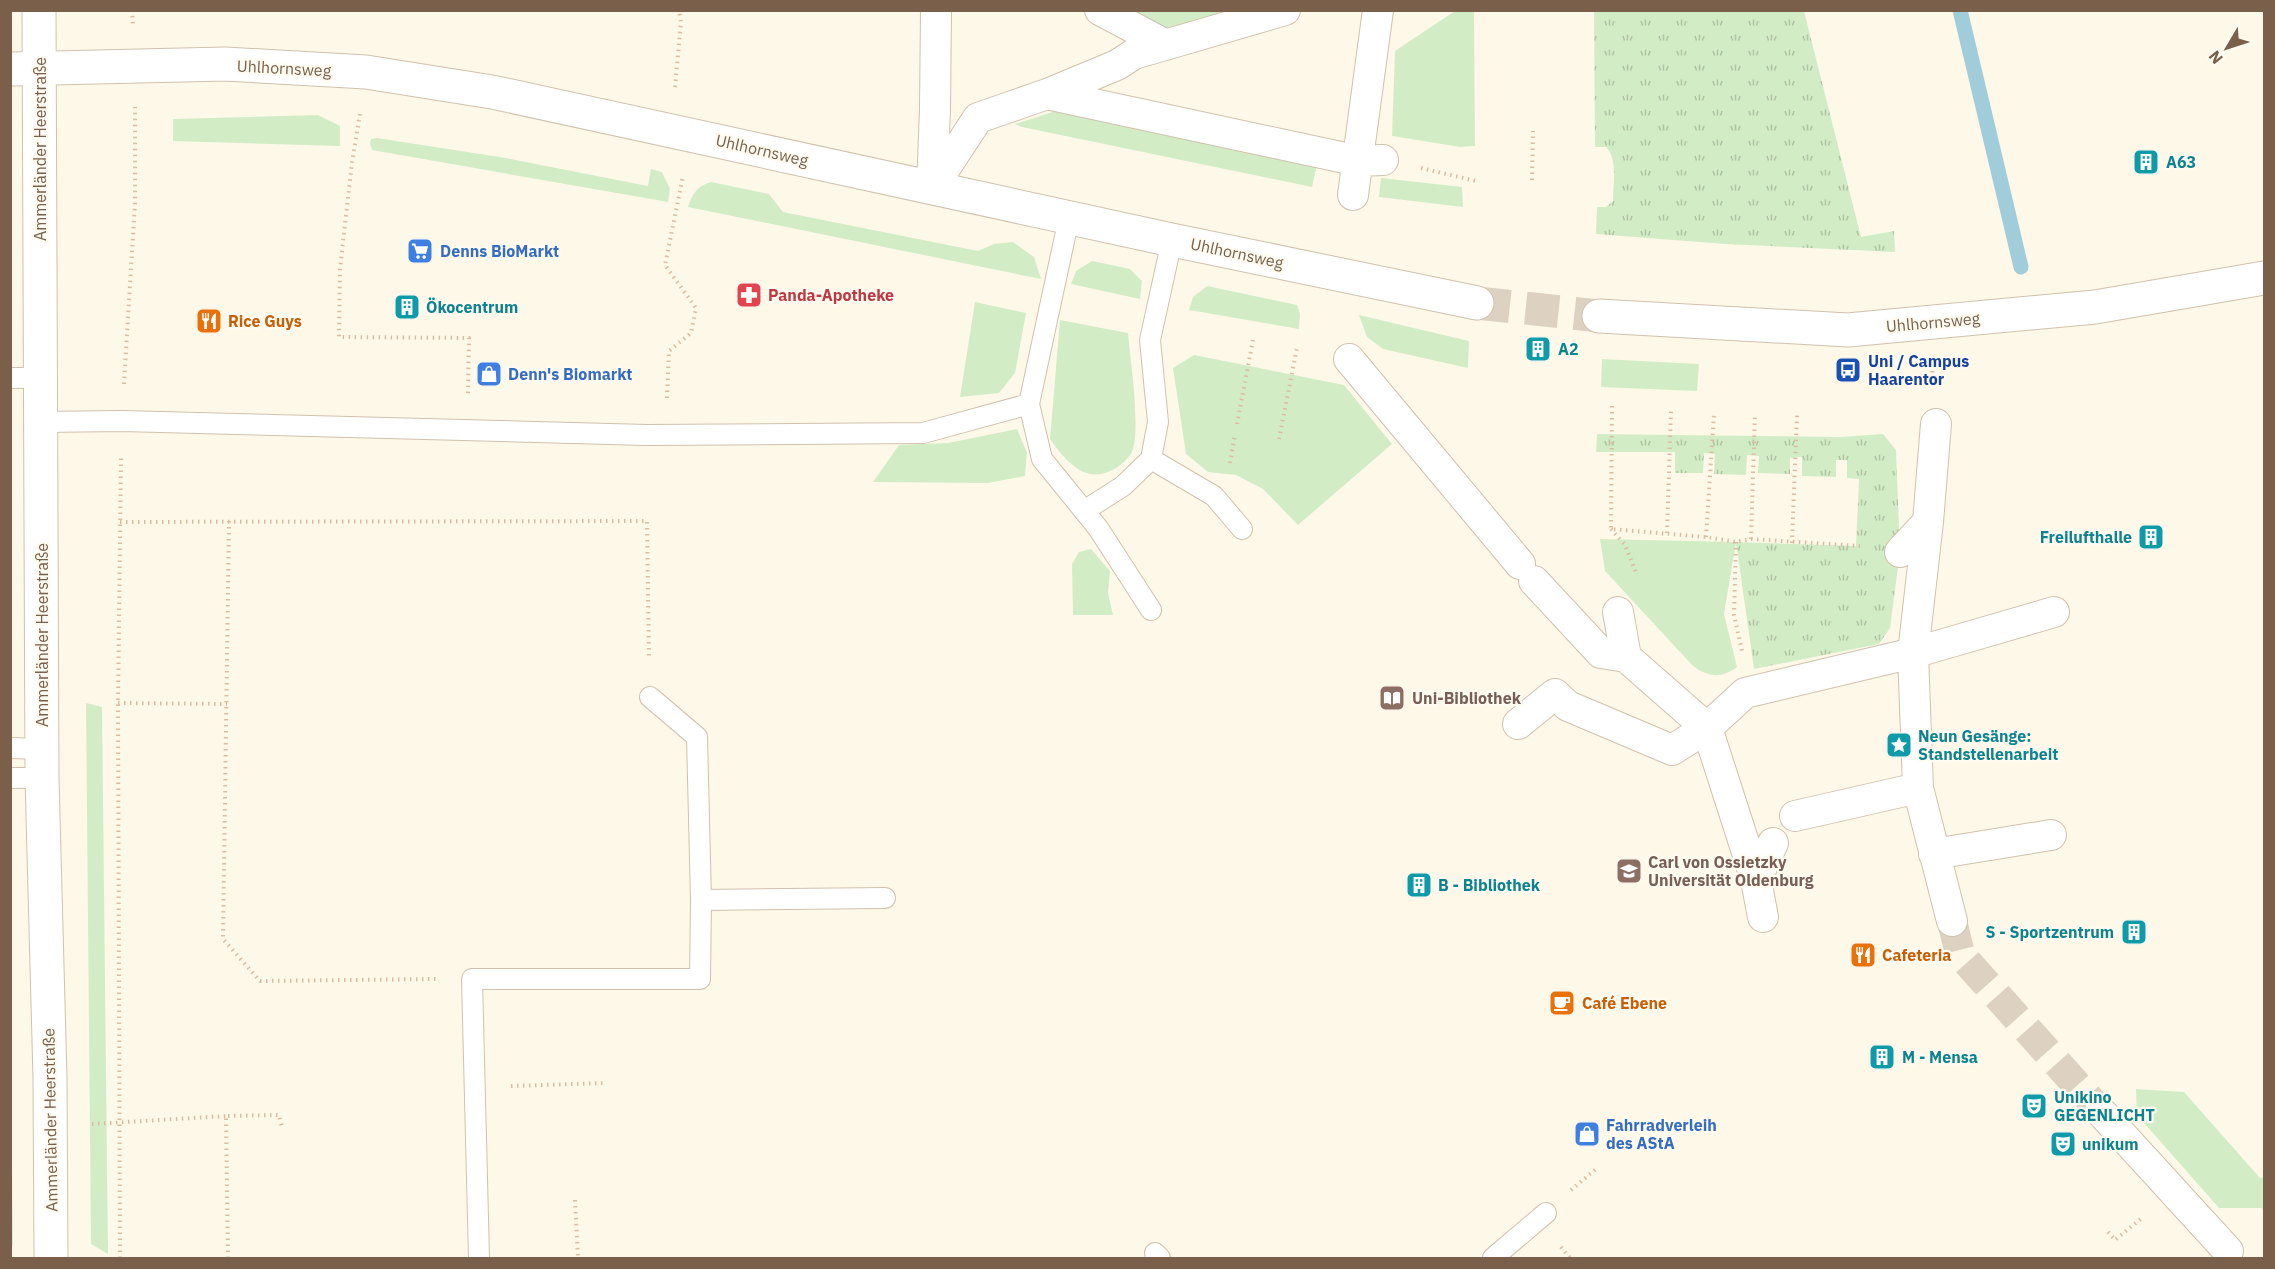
<svg xmlns="http://www.w3.org/2000/svg" width="2275" height="1269" viewBox="0 0 2275 1269" font-family="'IBM Plex Sans',sans-serif">
	<defs>
		<pattern id="park-tufts" width="24" height="20" patternUnits="userSpaceOnUse" patternTransform="scale(1.5)"><rect width="24" height="20" fill="#d2edc6"/><path d="M3 7l-1-3M5 7V3M7 7l1-3M15 17l-1-3M17 17v-4M19 17l1-3" fill="none" stroke="#afc3a3"/></pattern>
	</defs>
	<rect width="100%" height="100%" fill="#fef8e9"/>
	<path fill="#d2edc6" d="M1115 11H1266L1175 38Z
		M1455 11H1474L1475 146 1460 147 1392 136 1395 51Z
		M1065 108 1317 165 1312 187 1022 127 1015 124Z
		M318 115 340 126V146L173 141V119Z
		M377 138 506 158 648 186 651 169 662 172 670 189 668 202 372 150 370 144 371 139Z
		M1381 178 1462 187 1463 207 1379 197Z
		M711 182 769 194 783 212 978 251 994 244 1013 242 1034 257 1041 279 688 207C692 194 697 186 711 182Z
		M1092 261 1130 269 1142 281 1140 299 1071 284 1076 271Z
		M1207 286 1297 305 1300 314 1299 329 1189 310 1193 297Z
		M975 302 1026 313 1015 373 999 393 960 397Z
		M1359 315 1469 341 1468 368 1383 349 1367 337Z
		M1060 320 1128 333C1130 358 1142 435 1131 454 1124 464 1112 472 1101 474 1079 478 1062 456 1050 439Z
		M1194 355 1344 385 1392 444 1298 525 1263 489 1236 475 1208 472 1186 454 1173 368Z
		M1602 359 1699 364 1697 391 1601 387Z
		M1017 429 1027 453 1025 476 988 483 873 482 899 445 948 443Z
		M1600 539 1736 542 1724 614 1737 667C1721 679 1708 677 1693 666L1605 571Z
		M1091 549 1110 571 1108 593 1113 615H1073L1072 564 1079 552Z
		M86 703 102 707 108 1254 91 1244Z
		M11 1086 13 1245 11 1246H10Z
		M2136 1089 2184 1092 2260 1178 2264 1177V1212L2262 1208H2219L2137 1115Z"/>
	<path fill="url(#park-tufts)" d="M1594 11H1804L1861 237 1894 231 1895 252 1725 244 1596 234 1597 207H1606L1613 201C1613 184 1618 159 1606 147H1595Z
		M1597 434 1841 437 1883 434 1896 450 1900 552 1890 628 1879 644 1754 669 1736 542 1856 546 1859 479 1847 478V460H1836V477L1802 476V457L1790 458V474L1758 473 1759 456 1747 455 1746 475 1714 474 1715 454 1704 453 1703 473H1675V452H1596Z"/>
	<g fill="none" stroke-linecap="round" stroke-linejoin="round">
		<path stroke="#a1cddb" stroke-width="15" d="M1960 10 2021 267"/>
		<path stroke="#ddd2c1" stroke-width="30" stroke-dasharray="30 15" stroke-linecap="butt" d="M1952 921 1960 954 2100 1111"/>
		<path stroke="#ddd2c1" stroke-width="33" stroke-dasharray="33 16" stroke-linecap="butt" d="M1477 303 1599 316"/>
		<g stroke="#d1c1ad" stroke-width="22">
			<path id="service" d="M1069 218 1029 404 1042 459 1098 528 1151 610
				M10 378H41
				M41 422 122 421 647 435 923 433 1029 404
				M1151 459 1214 496 1242 529
				M1084 511 1123 486 1151 459 1158 422 1150 340 1172 240
				M650 697 697 737 701 900 885 898
				M10 748 43 749
				M10 778H42
				M1155 1253 1160 1258
				M479 1258 472 979H700L701 900
				M1493 1258 1546 1213"/>
		</g>
		<g stroke="#d1c1ad" stroke-width="32">
			<path id="pedestrian" d="M1100 10 1166 45
				M1047 94 1359 161 1383 160
				M932 187 935 109 936 10
				M932 188 978 118 1047 94 1117 65 1134 54 1285 10
				M1353 195 1378 10
				M1349 359 1520 564
				M1936 424 1928 522 1913 653 1918 788 1952 921
				M1900 552 1928 522
				M1534 581 1601 653 1626 657
				M1518 724 1555 694 1568 706 1672 750 1707 728 1626 657 1618 612
				M1795 816 1918 788
				M1934 854 2051 835
				M1756 880 1773 843
				M1763 917 1756 880 1707 728 1745 693 1913 653 2054 612
				M2100 1111 2228 1251"/>
		</g>
		<g stroke="#d1c1ad" stroke-width="35">
			<path id="minor" d="M10 69 225 64 366 72 492 92 1172 240 1477 303
				M1599 316 1848 330 2095 307 2264 278"/>
		</g>
		<g stroke="#d1c1ad" stroke-width="35">
			<path id="tertiary" d="M39 10 42 778 50 1078 51 1258"/>
		</g>
		<path stroke="#dabda1" stroke-width="4" stroke-dasharray="1.5 4.5" stroke-linecap="butt" d="M132 10 133 25
			M675 87 681 22 679 10
			M360 114 352 162 340 269 339 337 469 338 468 394
			M1421 168 1476 181
			M1532 180 1533 131
			M1932 365 1933 384
			M124 384 135 203V107
			M667 398 669 351 691 333 696 308 665 265 683 176
			M1612 406 1611 529 1706 537 1736 542 1751 539 1860 546
			M1237 424 1253 340
			M1279 439 1297 348
			M1230 463 1235 434
			M229 521 223 939 260 981 437 979
			M120 522 647 521 649 660
			M1611 529 1625 545 1637 575
			M1667 533 1671 411
			M1706 537 1714 414
			M1751 539 1755 414
			M1736 542 1734 615 1742 651
			M1792 543 1797 414
			M118 703 227 704
			M511 1086 605 1083
			M92 1124 226 1116
			M1571 1190 1596 1169
			M575 1200 578 1258
			M2108 1232 2115 1240 2143 1217
			M1561 1247 1570 1258
			M120 1258 118 703 121 458
			M228 1258 226 1116 279 1115 282 1127"/>
		<use href="#service" stroke="#fff" stroke-width="20"/>
		<use href="#pedestrian" stroke="#fff" stroke-width="30"/>
		<use href="#minor" stroke="#fff" stroke-width="33"/>
		<use href="#tertiary" stroke="#fff" stroke-width="33"/>
	</g>
	<defs>
		<g id="building-square" transform="scale(1.35)"><rect x="-9" y="-9" width="18" height="18" rx="4" fill="#0f9aa8" stroke="#fffbf1"/><path d="M-4-6H4V6H1V3H-1V6H-4ZM-2.5-4.3h1.7v1.8h-1.7ZM.8-4.3h1.7v1.8H.8ZM-2.5-1h1.7V.8h-1.7ZM.8-1h1.7V.8H.8Z" fill="#fff"/></g>
		<g id="supermarket-square" transform="scale(1.35)"><rect x="-9" y="-9" width="18" height="18" rx="4" fill="#3f7fe0" stroke="#fffbf1"/><path d="M-6-5.5h2.5l.6 2H6L4.5 2H-2.5L-4.4-4H-6ZM-1.5 3.2a1.3 1.3 0 1 0 .1 0ZM3 3.2a1.3 1.3 0 1 0 .1 0Z" fill="#fff"/></g>
		<g id="pharmacy-square" transform="scale(1.35)"><rect x="-9" y="-9" width="18" height="18" rx="4" fill="#e0444e" stroke="#fffbf1"/><path d="M-2-6h4v4h4v4h-4v4h-4v-4h-4v-4h4Z" fill="#fff"/></g>
		<g id="restaurant-square" transform="scale(1.35)"><rect x="-9" y="-9" width="18" height="18" rx="4" fill="#e8710a" stroke="#fffbf1"/><path d="M-5-6h1v4h1v-4h1v4h1v-4h1v5L-1.5 .5V6h-2V.5L-5-1ZM5-6V6H3V1.5H1.5Q1.5-4 5-6Z" fill="#fff"/></g>
		<g id="bus-square" transform="scale(1.35)"><rect x="-9" y="-9" width="18" height="18" rx="4" fill="#1a4fb4" stroke="#fffbf1"/><path d="M-5-6H5V4H4V6H2V4H-2V6H-4V4H-5ZM-3.5-4V0h7V-4ZM-3.5 1.2v1.5H-2V1.2ZM2 1.2v1.5H3.5V1.2Z" fill="#fff"/></g>
		<g id="shop-square" transform="scale(1.35)"><rect x="-9" y="-9" width="18" height="18" rx="4" fill="#3f7fe0" stroke="#fffbf1"/><path d="M-5-2.5h2.3a2.7 3.5 0 0 1 5.4 0H5L5.5 6h-11ZM-1.5-2.5h3a1.5 2.3 0 0 0-3 0Z" fill="#fff"/></g>
		<g id="library-square" transform="scale(1.35)"><rect x="-9" y="-9" width="18" height="18" rx="4" fill="#8d6e63" stroke="#fffbf1"/><path d="M-6-4Q-3-5.5-.7-3.5V5Q-3 3-6 4ZM6-4Q3-5.5 .7-3.5V5Q3 3 6 4Z" fill="#fff"/></g>
		<g id="sight-square" transform="scale(1.35)"><rect x="-9" y="-9" width="18" height="18" rx="4" fill="#0f9aa8" stroke="#fffbf1"/><path d="M0-6L1.8-2.2L6-1.7L2.9 1.2L3.7 5.4L0 3.3L-3.7 5.4L-2.9 1.2L-6-1.7L-1.8-2.2Z" fill="#fff"/></g>
		<g id="university-square" transform="scale(1.35)"><rect x="-9" y="-9" width="18" height="18" rx="4" fill="#8d6e63" stroke="#fffbf1"/><path d="M0-5L7-2L0 1L-7-2ZM-4 1L0 2.5L4 1V4Q0 6-4 4Z" fill="#fff"/></g>
		<g id="cafe-square" transform="scale(1.35)"><rect x="-9" y="-9" width="18" height="18" rx="4" fill="#e8710a" stroke="#fffbf1"/><path d="M-5.5-4.5H6V0H3Q3 3.5 0 3.5H-2.5Q-5.5 3.5-5.5 0ZM3-3.2v2h1.7v-2ZM-6 4.5H4V6H-6Z" fill="#fff"/></g>
		<g id="theatre-square" transform="scale(1.35)"><rect x="-9" y="-9" width="18" height="18" rx="4" fill="#0f9aa8" stroke="#fffbf1"/><path d="M-5-5.5Q0-4 5-5.5V0Q5 5 0 6Q-5 5-5 0ZM-3.3-2.5H-1v1.5H-3.3ZM1-2.5H3.3v1.5H1ZM-2.8 1Q0 5.5 2.8 1Z" fill="#fff"/></g>
	</defs>
	<g fill-rule="evenodd">
		<use href="#building-square" x="2146" y="162"/>
		<use href="#supermarket-square" x="420" y="251"/>
		<use href="#pharmacy-square" x="749" y="295"/>
		<use href="#building-square" x="407" y="307"/>
		<use href="#restaurant-square" x="209" y="321"/>
		<use href="#building-square" x="1538" y="349"/>
		<use href="#bus-square" x="1848" y="370"/>
		<use href="#shop-square" x="489" y="374"/>
		<use href="#building-square" x="2151" y="537"/>
		<use href="#library-square" x="1392" y="698"/>
		<use href="#sight-square" x="1899" y="745"/>
		<use href="#university-square" x="1629" y="871"/>
		<use href="#building-square" x="1419" y="885"/>
		<use href="#building-square" x="2134" y="932"/>
		<use href="#restaurant-square" x="1863" y="955"/>
		<use href="#cafe-square" x="1562" y="1003"/>
		<use href="#building-square" x="1882" y="1057"/>
		<use href="#theatre-square" x="2034" y="1106"/>
		<use href="#shop-square" x="1587" y="1134"/>
		<use href="#theatre-square" x="2063" y="1144"/>
	</g>
	<g text-anchor="middle" dominant-baseline="central" stroke-width="4.5" stroke-linejoin="round" paint-order="stroke">
		<g font-size="16" fill="#7a604a" stroke="#fffbf1">
			<text transform="translate(284 68) rotate(3)">Uhlhornsweg</text>
			<text transform="translate(40 149) rotate(-90)">Ammerländer Heerstraße</text>
			<text transform="translate(762 150) rotate(13)">Uhlhornsweg</text>
			<text transform="translate(1237 253) rotate(12)">Uhlhornsweg</text>
			<text transform="translate(1933 322) rotate(-5)">Uhlhornsweg</text>
			<text transform="translate(42 635) rotate(-90)">Ammerländer Heerstraße</text>
			<text transform="translate(50 1120) rotate(-91)">Ammerländer Heerstraße</text>
		</g>
		<g font-size="16" font-weight="bold" fill="#0d838f" stroke="#fffbf1" text-anchor="start">
			<text x="2166" y="162">A63</text>
			<text x="426" y="307">Ökocentrum</text>
			<text x="1558" y="349">A2</text>
			<text x="2132" y="537" text-anchor="end">Freilufthalle</text>
			<text x="1918" y="736">Neun Gesänge:<tspan x="1918" dy="18">Standstellenarbeit</tspan></text>
			<text x="1438" y="885">B - Bibliothek</text>
			<text x="2114" y="932" text-anchor="end">S - Sportzentrum</text>
			<text x="1902" y="1057">M - Mensa</text>
			<text x="2054" y="1097">Unikino<tspan x="2054" dy="18">GEGENLICHT</tspan></text>
			<text x="2082" y="1144">unikum</text>
		</g>
		<g font-size="16" font-weight="bold" fill="#366cbe" stroke="#fffbf1" text-anchor="start">
			<text x="440" y="251">Denns BioMarkt</text>
			<text x="508" y="374">Denn's Biomarkt</text>
			<text x="1606" y="1125">Fahrradverleih<tspan x="1606" dy="18">des AStA</tspan></text>
		</g>
		<g font-size="16" font-weight="bold" fill="#be3a42" stroke="#fffbf1" text-anchor="start">
			<text x="768" y="295">Panda-Apotheke</text>
		</g>
		<g font-size="16" font-weight="bold" fill="#c56008" stroke="#fffbf1" text-anchor="start">
			<text x="228" y="321">Rice Guys</text>
			<text x="1882" y="955">Cafeteria</text>
			<text x="1582" y="1003">Café Ebene</text>
		</g>
		<g font-size="16" font-weight="bold" fill="#164399" stroke="#fffbf1" text-anchor="start">
			<text x="1868" y="361">Uni / Campus<tspan x="1868" dy="18">Haarentor</tspan></text>
		</g>
		<g font-size="16" font-weight="bold" fill="#785e54" stroke="#fffbf1" text-anchor="start">
			<text x="1412" y="698">Uni-Bibliothek</text>
			<text x="1648" y="862">Carl von Ossietzky<tspan x="1648" dy="18">Universität Oldenburg</tspan></text>
		</g>
	</g>
	<rect width="2275" height="1269" fill="none" stroke="#7a604a" stroke-width="24"/>
	<g transform="translate(2227 48) rotate(231)" stroke="#fffbf1" stroke-width="4.5" paint-order="stroke">
	<path d="M0-4.5L10 22L0 15L-10 22Z" fill="#7a604a"/>
	<text y="-9" font-size="16" font-weight="bold" text-anchor="middle" fill="#7a604a">N</text>
	</g>
</svg>
